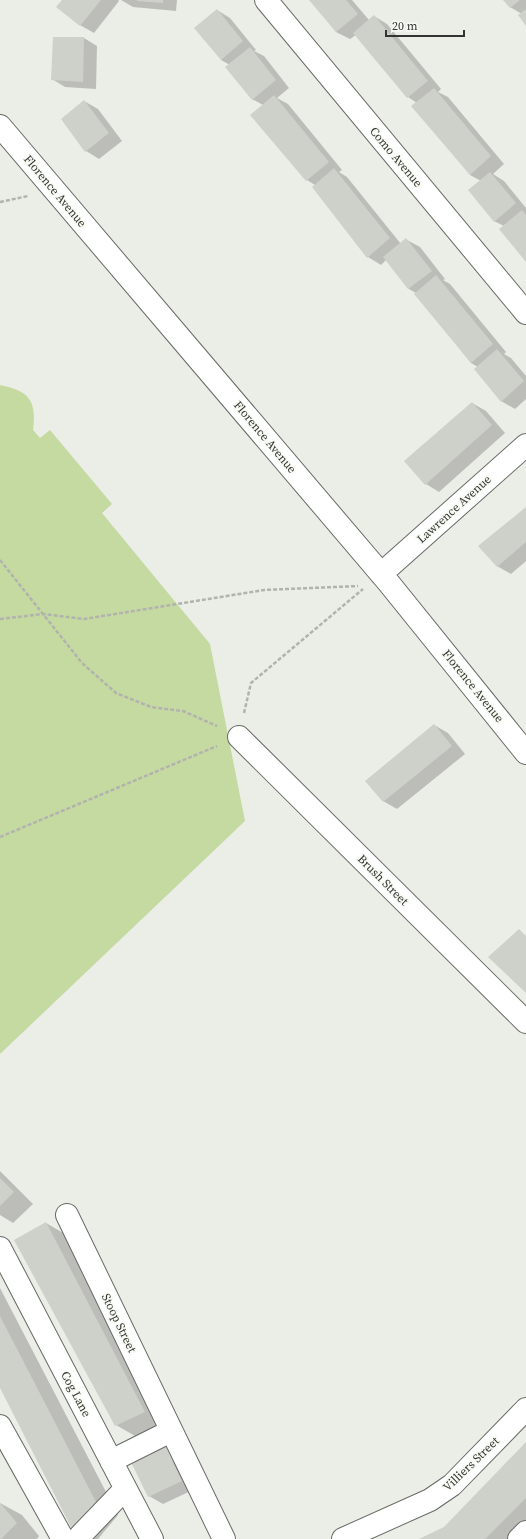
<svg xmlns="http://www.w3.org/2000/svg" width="526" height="1539" viewBox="0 0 526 1539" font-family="'Source Serif 4',serif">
	<rect width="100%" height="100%" fill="#ebede7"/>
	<path fill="#c5daa1" d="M0 385C28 391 37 399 33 430L40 438 50 430 112 504 102 513 210 644 245 821 0 1054Z"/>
	<path fill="#0003" d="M63 0H118L119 1 94 33 80 25Z
		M121 0H177L176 11 133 7Z
		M311 0H352L369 20 374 16 387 24 441 89 438 92 448 97 504 164 493 174 504 181 526 208V260L504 226 494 221 481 181 470 175 417 103 408 97 356 35 350 39 336 32Z
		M505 0H526V24L522 14 510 7Z
		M217 10 230 18 256 50 254 51 264 56 289 88 277 98 288 104 342 170 339 172 347 177 401 244 407 240 420 247 445 279 443 280 450 284 506 352 504 354 511 358 526 376V399L515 409 501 401 478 367 471 363 416 293 409 289 386 260 381 265 368 257 315 185 307 180 263 105 252 99 230 65 221 60Z
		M84 38 97 46 96 89 65 87 52 79Z
		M84 101 98 109 122 141 99 159 86 151Z
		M472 403 486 411 505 433 439 492 426 484 405 461Z
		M526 508V561L511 574 497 566Z
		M434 725 448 733 465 754 397 809 383 801Z
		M0 1171 33 1204 13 1223 0 1215Z
		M46 1223 65 1234 163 1423 135 1436 116 1425Z
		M0 1288 118 1515 98 1539H91L0 1385Z
		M172 1441 195 1489 163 1504 149 1496Z
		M526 1444V1534L521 1539H421L445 1528Z
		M0 1503 22 1515 39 1536 37 1539H0Z"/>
	<path fill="#ced0ca" d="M62 0H101L80 26 56 7Z
		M137 0H163V3L137 1Z
		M309 0H346L358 14 336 32Z
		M503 0H520L510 8Z
		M217 9 243 41 221 60 194 28Z
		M526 9V26L518 15Z
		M374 15 428 81 407 98 353 33Z
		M53 37H84L83 82 51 80Z
		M250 47 276 80 252 100 225 67Z
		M434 88 491 156 470 175 411 106Z
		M274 95 329 162 306 181 250 115Z
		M84 100 109 133 85 152 61 119Z
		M334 168 390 238 367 258 312 187Z
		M490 172 516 203 494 222 468 190Z
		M522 210 526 215V262L499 229Z
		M406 238 432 271 408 289 383 257Z
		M436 275 493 344 471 363 414 294Z
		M497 349 524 381 501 402 474 369Z
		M472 402 492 425 425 485 404 461Z
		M526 507V542L497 567 478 546Z
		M434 724 452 746 383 802 365 781Z
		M519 929 526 936V993L488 957Z
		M0 1178 14 1192 0 1206Z
		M46 1222 145 1412 115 1426 14 1240Z
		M0 1316 96 1502 72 1529 0 1388Z
		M172 1440 182 1459 173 1463 182 1481 148 1497 130 1460Z
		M526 1442V1498L485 1539H419L444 1527Z
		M0 1503 17 1523 1 1539H0Z"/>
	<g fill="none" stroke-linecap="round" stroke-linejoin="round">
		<g stroke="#686a65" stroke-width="24">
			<path id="minor" d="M266 0 526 313
				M0 126 388 582 526 753
				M381 574 526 445
				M239 737 526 1022
				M67 1215 224 1539
				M0 1248 152 1539
				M0 1426 63 1539
				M111 1461 171 1431
				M77 1539 125 1489
				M343 1539 430 1500 452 1485 526 1409
				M519 1539 526 1532"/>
		</g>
		<path stroke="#b2b3ae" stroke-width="2.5" stroke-dasharray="4 2" stroke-linecap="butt" d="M0 202 28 196
			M0 560 82 663 116 693 151 707 183 711 217 726
			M0 619 43 614 84 619 264 590 358 586
			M244 713 251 683 363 589
			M0 837 217 746"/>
		<use href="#minor" stroke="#fff" stroke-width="22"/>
	</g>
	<g text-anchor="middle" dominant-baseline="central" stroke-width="3.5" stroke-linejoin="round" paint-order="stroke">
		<g font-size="12" fill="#333431" stroke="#f8fbf4">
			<text transform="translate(396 157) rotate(50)">Como Avenue</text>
			<text transform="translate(55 191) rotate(50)">Florence Avenue</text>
			<text transform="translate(265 437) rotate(50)">Florence Avenue</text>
			<text transform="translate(454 509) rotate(-42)">Lawrence Avenue</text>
			<text transform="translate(473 686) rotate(51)">Florence Avenue</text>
			<text transform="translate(383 880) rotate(45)">Brush Street</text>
			<text transform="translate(119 1323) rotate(64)">Stoop Street</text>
			<text transform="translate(76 1394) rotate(62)">Cog Lane</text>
			<text transform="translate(471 1464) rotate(-44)">Villiers Street</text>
		</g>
	</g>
	<path d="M386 30v6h78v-6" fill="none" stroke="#333431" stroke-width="2"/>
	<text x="392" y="30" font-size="12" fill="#333431" stroke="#f8fbf4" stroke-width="3" paint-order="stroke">20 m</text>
</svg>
